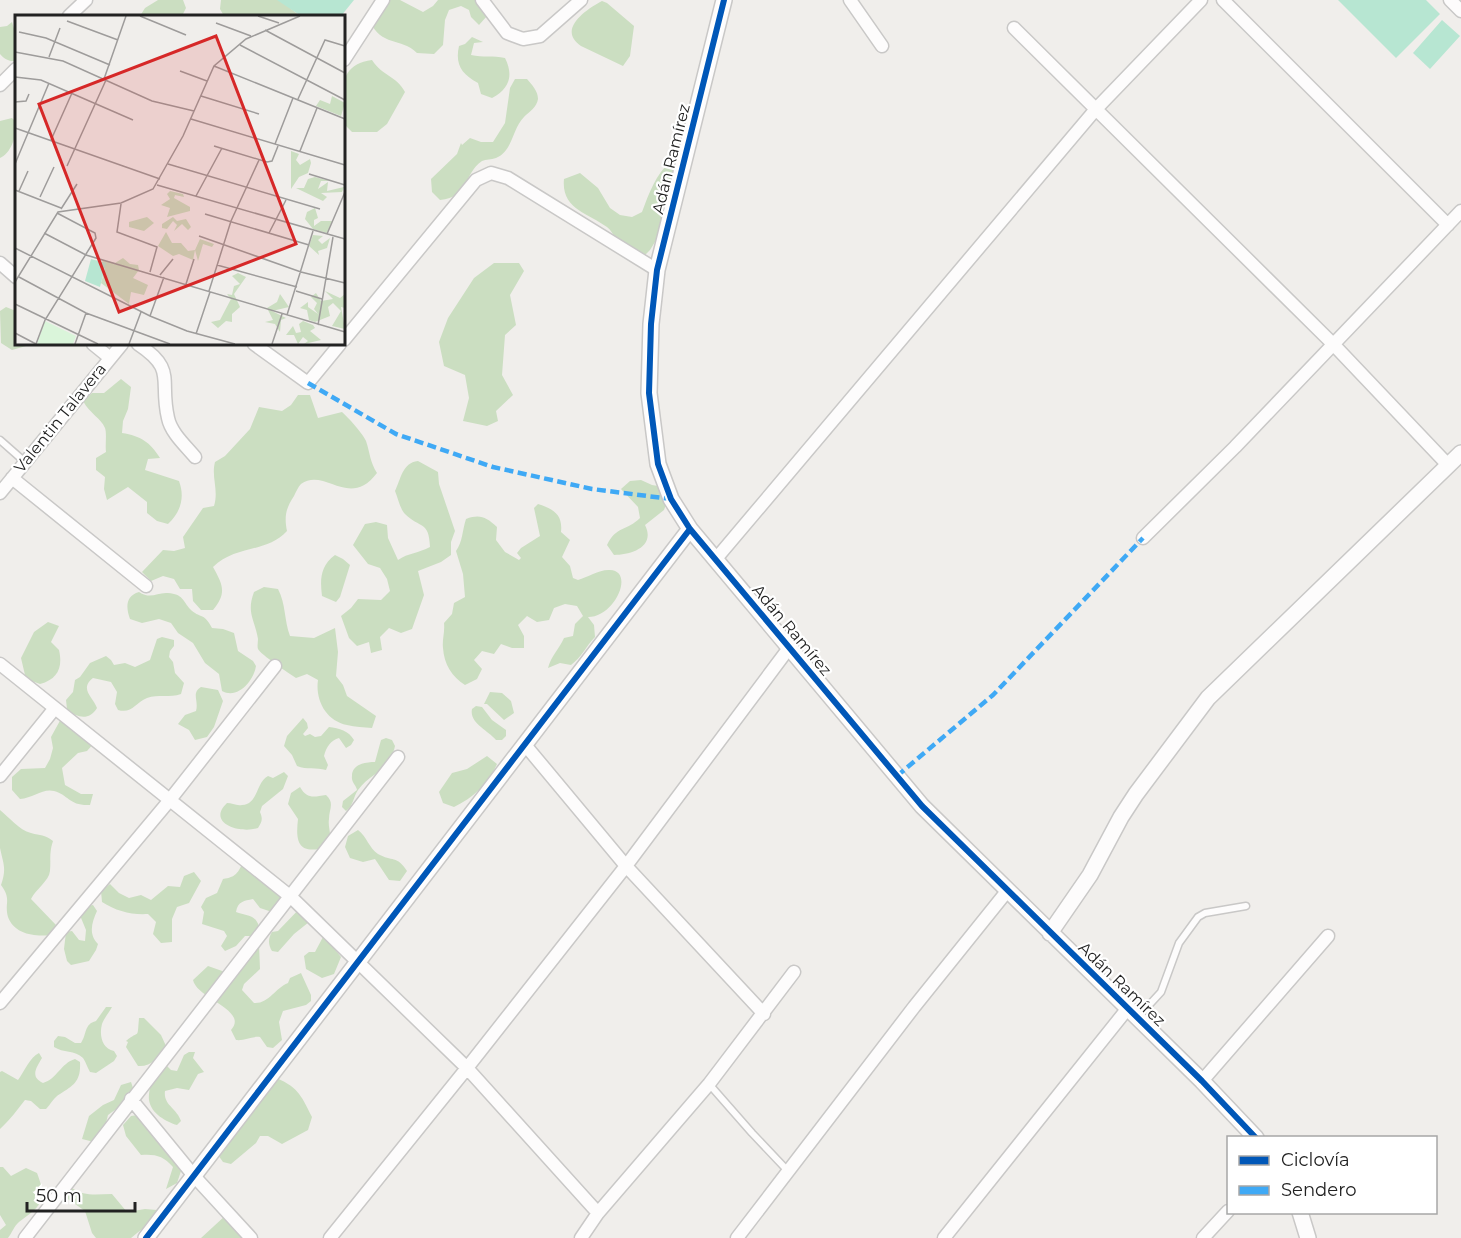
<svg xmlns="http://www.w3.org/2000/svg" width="1461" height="1238" viewBox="0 0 1461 1238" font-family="Montserrat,sans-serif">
	<rect width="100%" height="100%" fill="#f0eeeb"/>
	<path fill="#cbdec1" d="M158 0H183L186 8 182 16H140L145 8Z
		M221 0H280L300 16H224L220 9Z
		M381 0H400L423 12 433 6 438 0H488L487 16 479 25 471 17 469 10 461 6 449 10 445 20 443 45 434 54 417 53C401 37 381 47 370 21Z
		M602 1 607 3 634 26 630 56 623 66 581 46C557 30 585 10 602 1Z
		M12 22 16 35V61C10 62 4 59 0 54V27L7 26Z
		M472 37 483 42 474 43 471 55C483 58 493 55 505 58 514 76 509 89 492 98L481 94 478 83C461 74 455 64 459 46L465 44Z
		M372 60C383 77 396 75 405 92L387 124 377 132H352L344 124C343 95 335 65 372 60Z
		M515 79H527C532 85 538 91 538 99 537 107 529 112 524 117 512 129 513 151 496 158 491 160 486 159 482 161 463 174 470 197 440 200L432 192 431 179 457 154 461 143 462 145 470 138 481 142H493L505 123 510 88Z
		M12 118 16 122C17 134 12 153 0 158V121Z
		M671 161 676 172 663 229 650 250 641 259C633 252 623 246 616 238 613 235 611 230 607 227 588 213 561 209 564 179L580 173 598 188 610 208 620 215 632 217 642 212C649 193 656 174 671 161Z
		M494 263H519L524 271 510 295 516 325 505 335 502 375 513 395 496 411 498 421 487 426 463 421 469 398 465 375 444 366 439 342 448 318 474 278Z
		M6 307 16 311V344H33L12 350 1 343 0 311Z
		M121 379 131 387 128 409 123 421 122 433C141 436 150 442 160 458L148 459 145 470 179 481C185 497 181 512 168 524L157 521 147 513V502L128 487 107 500 104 489 105 477 96 470V458L106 452C105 445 107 434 105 428 101 418 90 414 83 401L92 393H104Z
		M298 395H310L318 418 342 412C347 416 364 435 366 441 370 453 370 462 377 473 349 510 325 467 301 484 298 487 296 492 294 496 286 508 284 516 287 531 267 553 235 545 213 567 223 585 227 593 213 610H201L193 601 192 589H180L174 579 163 576 151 581 142 572 163 550 174 551 185 548 183 537 203 508 214 506C219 490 211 477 215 462L225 456 250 429 259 407 282 411 291 405Z
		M418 461 438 472 439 484 455 531 451 542V555L441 562 418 571 424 595 412 629 401 633 389 628 380 637 382 650 371 653 369 642 357 646 349 638 341 616 351 608 358 599 381 600 390 591 387 579 380 568 368 564 353 545 365 524 376 522 387 525 388 538 398 560C408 553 419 553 430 547 429 520 420 529 405 514 400 509 398 498 395 491 401 479 402 463 418 461Z
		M641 480 652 485 664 487 668 499 664 510 645 525C656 547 631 555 614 555L607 545C616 526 627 531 640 518L638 507 621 489 630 481Z
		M538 504C553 509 563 514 561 532L570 540 562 557 570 566 573 578 578 580C588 577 600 569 610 570 635 571 615 617 588 617L594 625 595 637C586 646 582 657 571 665L560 663 548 668C551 656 559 649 564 638L573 636 575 624 583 616 577 606 565 604 554 608 549 620 537 622 527 616 518 625 524 636V648H512L501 644 494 654 482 651 474 660 482 669 477 679 465 685C452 677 444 664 443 648 442 640 445 632 444 623L452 614 454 603 465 597 463 574 456 551C463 541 462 531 466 519 480 514 486 517 497 527L496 540 505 552 519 560 521 558 517 553 521 548 540 536 534 508Z
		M335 555 343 559 350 565 340 597 336 602 322 596C320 580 320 566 335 555Z
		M264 587 278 589C286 604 284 620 290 636L314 638 335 628 338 652 336 676 343 685 347 696 376 716 372 728C364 727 355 727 347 725 326 721 315 700 318 680L307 674 296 678C290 674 260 654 258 649 257 646 258 642 258 639 255 620 246 613 254 592Z
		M139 592C151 600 157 592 168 593 183 594 183 601 190 609 200 619 204 612 212 628L223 629 234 633 238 651 253 661 256 666C254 680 238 700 222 691L219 674 205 663 193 643 178 633 171 623 159 619 142 623 130 619C126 608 125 596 139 592Z
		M48 622 59 626 51 642 59 650C63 667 58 679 40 684L29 680 25 675 21 658 34 632Z
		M162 637 174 640V646L170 651 169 657 173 662 175 673 184 683 181 694C170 698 158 694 147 698 135 703 132 714 118 710L115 704 117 692 111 682 93 678C79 689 93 697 97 708 89 721 77 718 67 709L66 700 73 692 75 680 80 677 90 663 106 656 111 660 114 665 125 663 135 667 150 660 157 639Z
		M201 687 218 690 223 701 214 727 207 737 195 740 189 730 178 724 185 715 196 711C199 701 191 693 201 687Z
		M490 692 502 693 511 701 514 713 504 720 487 704H484Z
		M476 706 482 707 492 720 506 730V736L502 740H496C488 730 469 723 472 709Z
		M62 717C75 718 83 722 94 731L95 742 87 751 78 753 62 768 65 785 81 794H93L90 805C69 806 69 795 54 791 43 788 33 798 20 799L12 790V777L21 769 45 768 50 759 53 748 51 737Z
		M303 718 307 723 308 728 303 734 305 736 310 734 315 737 321 736 329 727C339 728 349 731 354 740L351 745 346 748 339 738C331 740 326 747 324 756L328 765 326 770C316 767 307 770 297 766L292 755 284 746 287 736Z
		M386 738 392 740 395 746C389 773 371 772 358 790 353 797 354 805 346 811L342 807 343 801 357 790C356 785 351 782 352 776 352 764 366 762 375 762L381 740Z
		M487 756 497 764C489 783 473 798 454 807L443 803 439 792 452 773 467 769Z
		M284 772 288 776 283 789 262 806 260 812C263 819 262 822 258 828 240 834 206 823 227 803 232 803 236 806 242 805 258 805 256 782 268 776L273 778Z
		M300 787C307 799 313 797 326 795 335 803 329 809 329 819 328 825 330 830 330 835L319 849C296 853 296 837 298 819L288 804 291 793Z
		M0 810C9 817 19 830 31 833 41 836 44 834 53 841 49 853 51 860 50 871 49 881 36 889 31 899L56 925 50 935C35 937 14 934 8 917 4 902 12 900 1 885 7 868 3 863 0 848 0 836 0 822 0 810Z
		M358 830C367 837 369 848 378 854 392 862 397 855 407 871L400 881 389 880 375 859 363 862 350 858 345 847 348 836Z
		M243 862 284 892 276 908 272 912 260 908 253 899C244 901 238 901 236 912 246 916 256 914 259 927L251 936H245L236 946 225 951 221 946 227 936 224 931 202 924 204 912 201 907 206 898 217 893 223 879C236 877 238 873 243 862Z
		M194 872 201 881 189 903 177 907 172 919V942L161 943 153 934 156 922 148 914C131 915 116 911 102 902L101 891 110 884 119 893 129 898 141 895 151 900 168 886 180 887 184 876Z
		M93 905 97 911C92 922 88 934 98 944L96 950 89 961 71 965 67 961 64 949 66 932 72 931 79 940 85 941 86 930 79 913 87 906Z
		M302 906 313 912 309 922 294 934 278 952 272 951C268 945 268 938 272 932L278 931Z
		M328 933 333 947 341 957 334 974 322 978 306 969 304 956 309 952H315L323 937Z
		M259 944 260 969 244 984 242 990 254 1003C269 1004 275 988 288 983L290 978 301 973 311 995V1001L306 1005 283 1011 279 1022 282 1040 273 1048 267 1047 260 1037C251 1036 245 1041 236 1040L231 1030C249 1010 197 999 193 980L208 966 225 972Z
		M106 1007H112C109 1013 104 1018 102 1024 99 1035 102 1049 114 1051L117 1056 114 1061 96 1073 90 1072C87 1067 86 1062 83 1058 75 1050 63 1053 54 1047V1041L58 1036 65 1037 75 1043H81C87 1034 84 1024 96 1021Z
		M139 1018H144L161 1035 166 1046C160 1057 151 1067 138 1066L126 1047 128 1042 126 1041C140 1029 137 1041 139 1018Z
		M189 1052H195L193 1058 204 1072 198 1074 189 1090 177 1088 165 1091C163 1105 177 1108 181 1121L177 1125C167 1122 151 1114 149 1100 148 1091 152 1089 148 1076L161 1066H167L171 1070 177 1071 184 1055Z
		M39 1053 42 1058C36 1068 30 1077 43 1083 57 1079 61 1063 75 1059L80 1062C81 1081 74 1085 60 1094 54 1097 51 1104 46 1109H40L31 1101 25 1100C17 1110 10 1120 0 1129V1072L2 1071 18 1080C24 1072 30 1057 39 1053Z
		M272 1076C298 1087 300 1093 312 1117L308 1130 282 1144 268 1136H260L256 1143 231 1164 223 1162 218 1155Z
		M131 1082 133 1088 123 1104 108 1115 105 1127 94 1142 82 1139 89 1116 103 1105 114 1100 121 1085Z
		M138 1115 176 1159 181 1171 177 1183 166 1189 173 1167C163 1156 156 1154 141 1155L126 1136 123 1125 131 1116Z
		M3 1167 11 1176 26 1168 37 1173C48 1201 41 1206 19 1222 14 1226 12 1233 8 1238H0V1230L6 1225 0 1215V1167Z
		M72 1188C84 1197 98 1194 112 1194L127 1212 145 1209 157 1210 142 1229 131 1238H96L92 1233 85 1211 65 1197Z
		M226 1215 244 1238H201Z"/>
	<path fill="#b7e6d2" d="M277 0H354L341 16H301Z
		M1338 0H1426L1440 14 1396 58Z
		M1442 20 1460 36 1430 69 1413 53Z"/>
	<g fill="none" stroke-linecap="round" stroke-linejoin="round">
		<g stroke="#c9c8c7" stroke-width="9">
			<path id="service" d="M0 440 25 462
				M1138 1017 1161 992 1179 943 1198 917 1205 913 1246 906
				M709 1084 752 1133 787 1170"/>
		</g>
		<g stroke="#c9c8c7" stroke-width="15">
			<path id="minor" d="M482 0 507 33 523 39 540 36 581 0
				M850 0 882 46
				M1223 0 1448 225
				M1450 0 1461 11
				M69 16 86 0
				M1014 28 1333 344 1448 465
				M344 60 383 0
				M0 85 16 69
				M0 263 16 277
				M344 340 476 180 491 173 508 178 657 270
				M93 344 109 357
				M138 344C177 370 159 379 168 418 171 433 186 446 195 457
				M254 344 308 383 340 344
				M12 478 146 586
				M0 493 122 344
				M1143 538 1235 447 1461 211
				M715 560 1096 109 1201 0
				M0 664 291 897 467 1068 598 1213
				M526 746 626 866 764 1014
				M0 776 55 708
				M0 1003 169 801 275 666
				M1202 1081 1328 936
				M131 1099 194 1176 251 1238
				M25 1238 398 757
				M330 1238 467 1068 626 866 789 648
				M581 1238 598 1213 709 1084 794 972
				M737 1238 914 1007 1008 890
				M944 1238 1128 1008
				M1203 1238 1228 1211"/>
		</g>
		<g stroke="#c9c8c7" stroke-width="18">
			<path id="tertiary" d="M724 0 657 270 651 324 649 393 658 464 671 499 690 529 922 806 1202 1081 1256 1138
				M1050 933 1090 875 1121 817 1136 794 1208 698 1461 453
				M1300 1212 1308 1238
				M146 1238C327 1002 510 767 690 529"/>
		</g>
		<use href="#service" stroke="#fdfcfc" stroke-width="6"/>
		<use href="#minor" stroke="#fdfcfc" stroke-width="12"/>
		<use href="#tertiary" stroke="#fdfcfc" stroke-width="15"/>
		<path stroke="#3fa9f5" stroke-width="4.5" stroke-dasharray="9 4.5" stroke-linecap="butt" d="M308 383 396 434 493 467 592 489 671 499
			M897 776 993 695 1143 538"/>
		<g stroke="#fff" stroke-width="10">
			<path id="cycleway" d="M724 0 657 270 651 324 649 393 658 464 671 499 690 529 922 806 1202 1081 1256 1138
				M146 1238C327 1002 510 767 690 529"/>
		</g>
		<use href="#cycleway" stroke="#0057b8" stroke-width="6"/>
	</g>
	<g text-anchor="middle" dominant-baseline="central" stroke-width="4.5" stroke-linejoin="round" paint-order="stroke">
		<g font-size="16" fill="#222" stroke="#fff">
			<text transform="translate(671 159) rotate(-76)">Adán Ramírez</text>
			<text transform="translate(60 418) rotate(-51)">Valentin Talavera</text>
			<text transform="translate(792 630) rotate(50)">Adán Ramírez</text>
			<text transform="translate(1122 984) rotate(44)">Adán Ramírez</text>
		</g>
	</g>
	<g transform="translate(15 15)">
		<rect width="330" height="330" fill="#f0eeeb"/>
		<path d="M317 81 330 88 326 101 301 91 305 85 315 89ZM276 136 284 139 281 145 285 150 295 144 296 148 293 158 284 162 276 174ZM300 162 315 166H306L303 174 313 167 312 176 329 172 327 177 306 178 312 182 308 186 281 173H289L293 164ZM155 176 168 179 169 182 160 180 159 183 175 192V196L152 202 155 193 146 190 155 184 152 179ZM300 193 303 203 299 205V211L306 206H317L312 218 298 214 290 204 292 197ZM132 202 139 208 129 216 114 212V207ZM158 202 162 206 171 204 176 212 173 215 167 209 159 216 162 210 158 206 152 214 147 213V209ZM151 217 157 228H166L173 236 180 235 185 224 199 229 197 232 188 229 183 246 180 235 178 245 164 239 158 241 143 231ZM298 220 308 221 303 225 307 229 315 223 312 233 303 236 304 240 294 231ZM108 243 115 249 123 250 124 255 118 263 133 270 129 280 116 277 114 289 86 268 90 254 87 245 100 248ZM223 258 231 262 219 279 225 292 217 299V307L211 306 203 313 196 307 205 305 216 284 212 279 217 280 219 271 225 269 217 261ZM310 276 325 283 330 279V293L326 292 330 314 317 311 326 296 318 288 313 292 315 301 300 307 294 305 292 295 285 293 293 287V292L303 299 299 294 302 288 296 282 301 278 306 286 318 284ZM265 279 274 292 257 296 271 303 266 305 265 317 260 309 250 307 258 305 252 293 262 287ZM288 306 298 310 300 313 295 316 306 325 289 329 293 326 288 322 283 329 279 320H271L278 311 281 318 286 317 284 309Z" fill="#cbdec1"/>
		<path d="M30 306 61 321 58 329H22Z" fill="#daf5da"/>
		<path d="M76 244 91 248 85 272 70 266Z" fill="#b7e6d2"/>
		<path fill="none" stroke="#9e9c9b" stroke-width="1.5" d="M125 1 171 20M243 1 264 8M52 6 103 25M201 8 236 21M250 15 330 58M4 17 31 23 95 50M225 30 330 85M0 37 48 46 137 86 179 96M34 42 45 13M199 51 330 104M165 56 192 66M0 62 26 65 118 105M89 64 111 1M186 81 244 99M283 84 310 25 330 31M0 87 11 86 14 79M176 104 330 150M0 113 145 164M36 125 57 78M260 129 278 83M199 131 252 147 257 146 263 131M285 136 302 93M0 149 34 68M153 149 305 194M52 151 91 65M294 159 330 170M142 170 330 224M0 175 46 193M4 176 13 156M181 181 207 133M25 182 39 152M106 189 102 217 142 232 135 257M46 194 62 169M190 199 294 230M29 218 71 240 330 317M254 218 271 185M312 219 330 177M184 221 286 257 330 268M0 233 135 301 172 316 220 329M202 250 282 272M145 260 158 244M4 262 71 298 155 329M0 267 43 197 106 188 138 174 168 121 199 51 231 24 285 1M171 269 179 244M194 276 216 206 244 145M281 276 307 284M0 289 83 329M272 300 298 216M135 301 149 262M303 310 318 222M0 318 21 329M181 319 195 277M21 329 30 305 81 223 80 218 42 198M60 329 71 298M114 329 126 297M257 329 267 299"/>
		<path fill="#d62828" fill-opacity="0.15" stroke="#d62828" stroke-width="3" d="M201 21 281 229 104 297 24 89Z"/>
		<rect width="330" height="330" fill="none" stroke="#222" stroke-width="3"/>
	</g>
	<rect x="1227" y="1136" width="210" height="78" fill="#ffffff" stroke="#a7a7a7" stroke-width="1.5"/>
	<rect x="1239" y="1156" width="30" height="9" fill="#0057b8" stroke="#a7a7a7" stroke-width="1.5"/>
	<text x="1281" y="1166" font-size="18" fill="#222222">Ciclovía</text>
	<rect x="1239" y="1186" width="30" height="9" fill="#3fa9f5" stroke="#a7a7a7" stroke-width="1.5"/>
	<text x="1281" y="1196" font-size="18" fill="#222222">Sendero</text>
	<path d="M27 1202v9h108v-9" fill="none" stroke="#222222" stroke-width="3"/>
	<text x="36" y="1202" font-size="18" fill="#222222" stroke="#ffffff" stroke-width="4.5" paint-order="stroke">50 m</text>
</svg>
